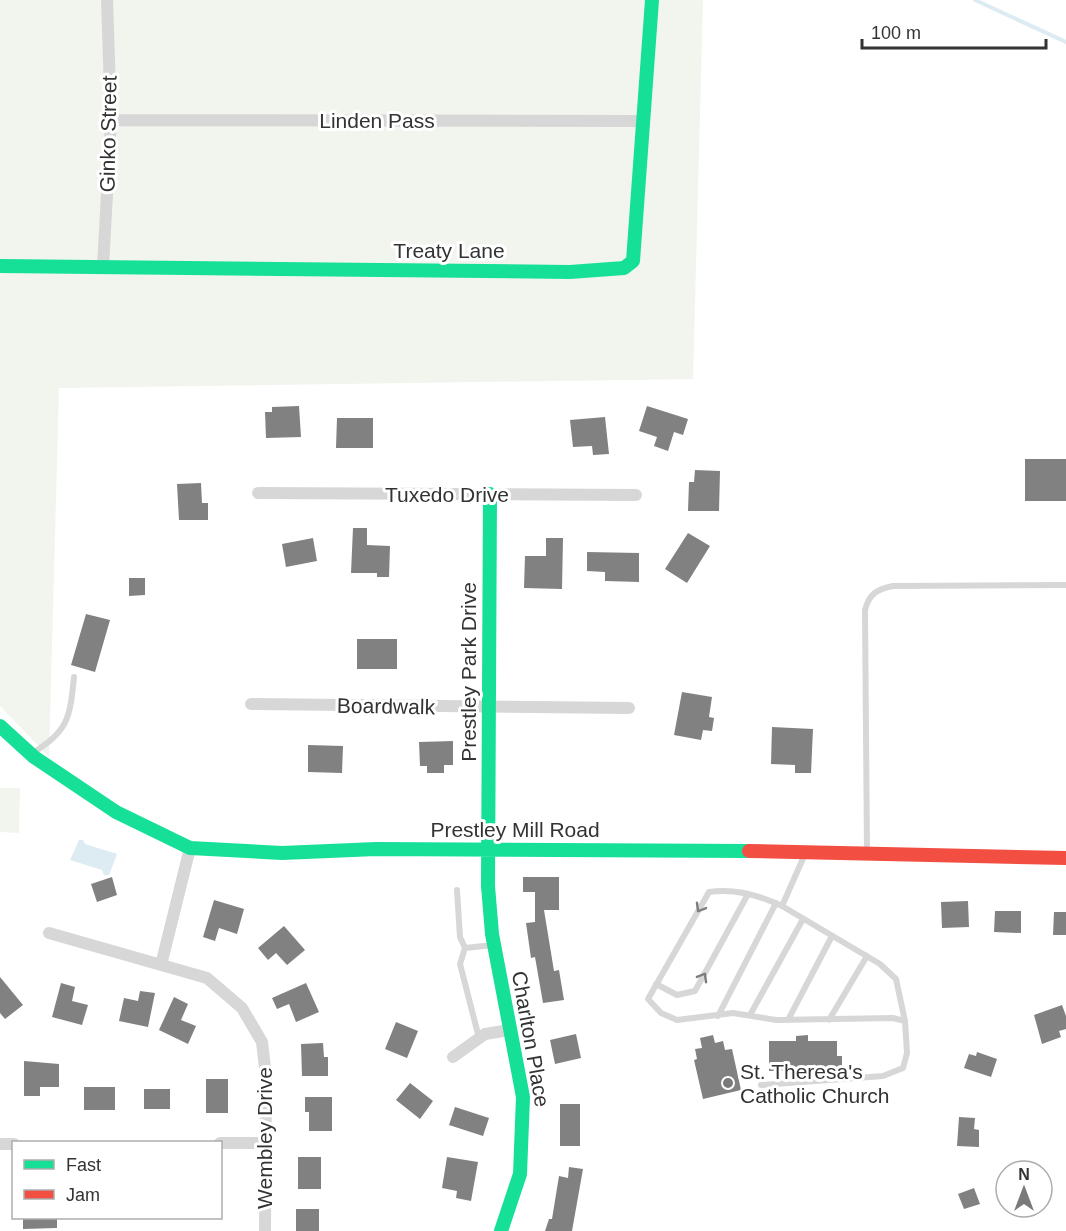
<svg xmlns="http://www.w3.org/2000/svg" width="1066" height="1231" viewBox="0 0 1066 1231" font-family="Arial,sans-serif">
	<rect width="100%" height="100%" fill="#fff"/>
	<path fill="#f1f5ed" d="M0 0H703L693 379 59 388 49 757 0 706Z
		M0 788H20L19 833 0 832Z"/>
	<path fill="#ddebf3" d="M79 840H83L85 844 117 854 109 875H104L102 870 70 860Z"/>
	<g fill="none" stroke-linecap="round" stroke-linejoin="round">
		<path stroke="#ddebf3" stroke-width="4" d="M975 0 1066 42"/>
	</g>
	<path fill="#818181" d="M299 406 301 437 266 438 265 412H272V407Z
		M647 406 688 419 683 435 674 432 668 451 654 446 657 437 639 431Z
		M605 417 609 454 593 455 592 446 573 447 570 420Z
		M337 418H373V448H336Z
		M1025 459H1066V501H1025Z
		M695 470 720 471 719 511H688L689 482H694Z
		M201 483 202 503H208V520H179L177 484Z
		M353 528H367V545L390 546 389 577H377V573H351Z
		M688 533 710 546 687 583 665 569Z
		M313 538 317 561 286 567 282 544Z
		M546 538H563L562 589 524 588 525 556H546Z
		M587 552 639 553V582L605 581V572L587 571Z
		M129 578H145V595L129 596Z
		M86 614 110 620 95 672 71 665Z
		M357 639H397V669H357Z
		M682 692 712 697 709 717 714 718 712 731 703 730 701 740 674 735Z
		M772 727 813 729 811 773H795V765L771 764Z
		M453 741V765H444V773H427V766H420L419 742Z
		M308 745 343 746 342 773 308 772Z
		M112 877 117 895 97 902 91 884Z
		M523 877H559V910H544L554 971 559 970 564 1000 543 1003 535 957 531 958 526 923 535 922V892H523Z
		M214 900 244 909 237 934 219 928 215 941 203 937Z
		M968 901 969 927 942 928 941 902Z
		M995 911H1021V933L994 932Z
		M1054 912H1066V935H1053Z
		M284 926 305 950 287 965 276 953 268 960 258 948Z
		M0 977 23 1005 5 1019 0 1013Z
		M61 983 75 987 72 1001 88 1005 82 1025 52 1017Z
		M306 983 319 1012 296 1022 289 1004 277 1009 272 998Z
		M140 991 155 993 148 1027 119 1021 124 998 138 1001Z
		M174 997 188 1004 181 1020 196 1026 188 1044 159 1030Z
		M1062 1005 1066 1016V1029L1059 1031 1061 1037 1042 1044 1034 1015Z
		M396 1022 418 1031 407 1058 385 1049Z
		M576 1034 581 1058 555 1064 550 1040Z
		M713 1035 715 1043 723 1041 725 1050 732 1049 741 1090 703 1099 694 1060 697 1059 695 1049 702 1048 700 1038Z
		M808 1035V1041H837V1056H842V1070L769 1071V1041H796V1036Z
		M323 1043 324 1057H328V1076H302L301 1044Z
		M977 1052 997 1059 991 1077 964 1068 969 1054 976 1056Z
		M24 1061 59 1064V1087H40V1096H24Z
		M206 1079H228V1113H206Z
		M410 1083 433 1101 420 1119 396 1100Z
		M84 1087H115V1110H84Z
		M144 1089H170V1109H144Z
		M305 1097H332V1131H309V1112H305Z
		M560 1104H580V1146H560Z
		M455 1107 489 1118 483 1136 449 1125Z
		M959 1117 975 1118 974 1129 979 1130V1147L957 1146Z
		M298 1157H321V1189H298Z
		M447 1157 478 1162 471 1201 456 1198 457 1191 442 1188Z
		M569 1167 583 1169 572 1231H545L549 1219H552L559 1176 568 1178Z
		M974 1188 980 1204 964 1209 958 1194Z
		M296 1209H319V1231H296Z
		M23 1218H57V1228L23 1229Z"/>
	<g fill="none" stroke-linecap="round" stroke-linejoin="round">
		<path stroke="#d7d7d7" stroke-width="6" d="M34 752C69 731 70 716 74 677
			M867 852 865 610C869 594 877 589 893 586L1066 585
			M457 890 460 937 465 948 493 945
			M782 906 880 964 896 979 905 1021
			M465 948 460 964 479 1038
			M656 984 677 995 695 991 748 894
			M750 1015 803 919
			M718 1016 776 903
			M788 1020 832 936
			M829 1020 867 956
			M761 1085 883 1076 903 1068 907 1053 905 1021 893 1018 776 1020 733 1013 677 1020 661 1013 648 999 709 892C735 888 759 895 782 906L805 854"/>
		<path stroke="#d7d7d7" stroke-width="12" d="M111 120 644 121
			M103 267 111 120 107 0
			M258 493 636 495
			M251 704 629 708
			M49 933 207 978 242 1008 262 1042 266 1076 265 1231
			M161 965 190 848
			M453 1057 485 1034 510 1030
			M220 1143H265
			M2 1144H14"/>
		<path stroke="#16e098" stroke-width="14" d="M0 266 570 272 624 268 633 261 652 0
			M490 494 488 886 492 934 523 1097 520 1174 501 1231
			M0 726 34 757 116 812 190 848 282 853 376 849 749 851"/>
		<path stroke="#f24e42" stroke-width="14" d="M749 851 1066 858"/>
	</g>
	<defs><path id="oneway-chevron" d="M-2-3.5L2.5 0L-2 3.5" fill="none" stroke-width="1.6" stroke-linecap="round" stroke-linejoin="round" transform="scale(1.5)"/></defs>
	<g stroke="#7d7d7d">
		<use href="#oneway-chevron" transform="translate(700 908) rotate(120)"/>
		<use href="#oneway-chevron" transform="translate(703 977) rotate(-60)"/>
	</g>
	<circle fill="#7a7a7a" stroke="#fff" stroke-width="2" cx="728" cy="1083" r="6"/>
	<g text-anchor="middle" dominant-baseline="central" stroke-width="6" stroke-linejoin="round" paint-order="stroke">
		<g font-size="21" fill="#333" stroke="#fff">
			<text x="377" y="120">Linden Pass</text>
			<text transform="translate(108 134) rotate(-89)">Ginko Street</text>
			<text x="449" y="250">Treaty Lane</text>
			<text x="447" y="494">Tuxedo Drive</text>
			<text transform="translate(468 672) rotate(-90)">Prestley Park Drive</text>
			<text transform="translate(386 706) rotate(1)">Boardwalk</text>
			<text x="515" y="829">Prestley Mill Road</text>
			<text transform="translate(531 1039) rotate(80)">Charlton Place</text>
			<text transform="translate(264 1138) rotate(-90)">Wembley Drive</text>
		</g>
		<g font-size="21" fill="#333" stroke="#fff" text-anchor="start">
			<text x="740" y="1071">St. Theresa's<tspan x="740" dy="24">Catholic Church</tspan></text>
		</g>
	</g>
	<rect x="12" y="1141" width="210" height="78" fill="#ffffff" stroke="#adadad" stroke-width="1.5"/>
	<rect x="24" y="1160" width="30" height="9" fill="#16e098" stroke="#adadad" stroke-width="1.5"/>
	<text x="66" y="1171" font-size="18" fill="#333333">Fast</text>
	<rect x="24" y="1190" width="30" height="9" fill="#f24e42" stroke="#adadad" stroke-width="1.5"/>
	<text x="66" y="1201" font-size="18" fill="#333333">Jam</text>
	<g transform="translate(1024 1189)"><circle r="28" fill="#ffffff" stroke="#adadad" stroke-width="1.5"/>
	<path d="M0-4.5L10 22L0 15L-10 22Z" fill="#7a7a7a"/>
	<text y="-9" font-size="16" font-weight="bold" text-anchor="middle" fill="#333333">N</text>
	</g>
	<path d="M862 39v9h184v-9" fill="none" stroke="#333333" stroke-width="3"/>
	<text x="871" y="39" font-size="18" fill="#333333" stroke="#ffffff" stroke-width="4.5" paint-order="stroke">100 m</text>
</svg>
